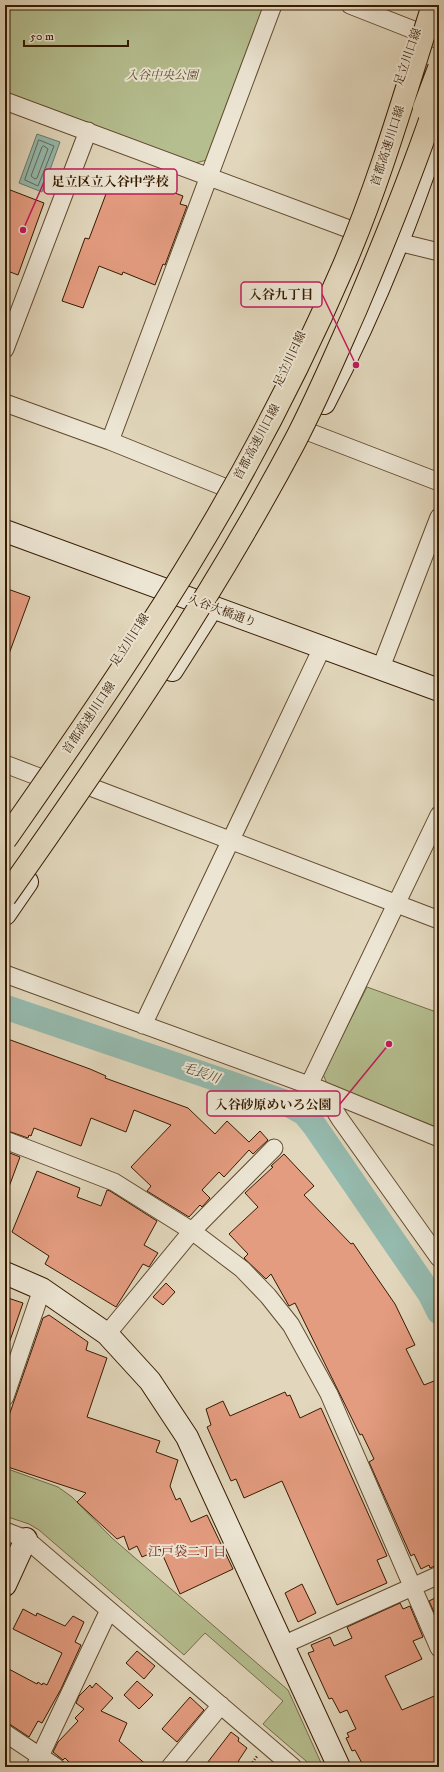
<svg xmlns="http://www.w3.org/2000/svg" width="444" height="1772" viewBox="0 0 444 1772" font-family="'IM FELL DW Pica','Noto Serif JP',serif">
	<rect width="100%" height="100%" fill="#e2d7bc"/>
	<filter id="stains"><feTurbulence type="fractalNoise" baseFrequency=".005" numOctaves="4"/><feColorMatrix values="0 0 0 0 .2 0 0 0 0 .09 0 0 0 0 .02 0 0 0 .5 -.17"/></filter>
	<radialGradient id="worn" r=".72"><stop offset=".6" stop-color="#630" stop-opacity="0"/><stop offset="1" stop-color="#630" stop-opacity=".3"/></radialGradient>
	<path fill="#b5be8f" stroke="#766c48" d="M5 5H267L207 160 195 163 5 92Z
		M367 987 439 1013V1128L327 1084 323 1074Z
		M5 1468 58 1487 72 1497 112 1538 288 1690 322 1765 313 1767 263 1724 283 1701 205 1633 184 1655 39 1530 29 1524 5 1516Z"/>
	<path fill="#95baae" stroke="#6f7a68" d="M37 134 60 142 42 192 19 183Z"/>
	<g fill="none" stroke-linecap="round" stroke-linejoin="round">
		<path stroke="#666a57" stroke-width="1" d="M39 140 54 146 38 186 25 180Z
			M44 146 48 149 37 178 35 179 31 176 42 147Z"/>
		<path stroke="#95baae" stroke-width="25" d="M5 1007 282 1101 304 1113 314 1125 430 1294 439 1312"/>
	</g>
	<path fill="#e49c80" stroke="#371b00" d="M112 178 135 186 137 179 183 196 180 204 187 206 165 265 163 264 155 285 123 272 122 275 99 266 83 308 62 301 85 238 89 239Z
		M5 188 44 203 18 275 5 270Z
		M5 588 30 597 6 662H5Z
		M5 1038 90 1069 106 1076 105 1078 188 1108 215 1134 227 1121 249 1142 260 1131 268 1140 253 1154 249 1150 224 1177 219 1172 202 1190 210 1198 202 1207 200 1205 189 1217 147 1191 151 1186 131 1167 171 1125 134 1110 126 1132 91 1118 81 1146 34 1128 31 1136 29 1135 28 1138 5 1130Z
		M5 1151 20 1157 6 1195H5Z
		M284 1154 314 1186 304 1195 351 1244 353 1243 395 1304 415 1345 406 1349 424 1385 434 1381 439 1392V1564L430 1568 429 1565 421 1569 414 1554 411 1556 369 1462 374 1459 362 1434 360 1435 295 1303 289 1306 271 1274 266 1279 244 1258 248 1254 229 1234 258 1207 245 1193 273 1167 271 1166Z
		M37 1171 80 1188 77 1197 101 1206 107 1190 110 1191 157 1221 144 1245 158 1253 149 1267 143 1264 116 1307 45 1264 49 1256 12 1232Z
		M166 1283 175 1292 163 1305 153 1297Z
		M5 1297 23 1303 7 1349H5Z
		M49 1315 88 1342 86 1350 107 1358 87 1417 160 1441 156 1452 178 1460 170 1486 176 1500 180 1498 191 1522 207 1515 233 1569 180 1594 160 1549 142 1557 137 1546 129 1550 124 1536 117 1539 77 1502 86 1493 5 1466V1427L43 1318Z
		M285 1392 287 1396 290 1395 300 1418 321 1408 387 1556 377 1560 387 1583 337 1605 282 1481 244 1498 236 1479 231 1481 207 1427 211 1425 206 1409 223 1401 230 1416Z
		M302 1584 316 1613 298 1622 285 1593Z
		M439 1596V1623L429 1601Z
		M400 1603 403 1609 410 1606 423 1637 413 1641 422 1659 385 1676 402 1710 439 1694V1767H364L355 1750 352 1751 346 1738 349 1737 347 1733 356 1729 347 1710 340 1713 332 1698 329 1699 308 1653 314 1651 311 1645 330 1637 334 1646 352 1638 347 1627Z
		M23 1609 36 1616 37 1613 65 1626 73 1616 84 1622 75 1642 81 1645 61 1689 42 1723 38 1721 29 1737 11 1725 5 1723V1667L37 1684 38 1682 42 1685 43 1683 47 1685 62 1653 13 1629Z
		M137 1651 155 1666 144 1679 126 1663Z
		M137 1681 153 1695 139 1709 124 1695Z
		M96 1683 113 1698 101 1711 127 1723 119 1741 149 1767H74L65 1758 63 1760 53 1752 58 1742 78 1721 75 1718 84 1709 76 1703 79 1696 90 1685 92 1688Z
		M190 1697 204 1710 177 1742 162 1729Z
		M231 1732 239 1738 238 1741 247 1748 239 1760 237 1767H204Z"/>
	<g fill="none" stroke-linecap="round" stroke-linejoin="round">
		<g stroke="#624a2f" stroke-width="19">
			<path id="street" d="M350 5 439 40
				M5 101 349 229
				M398 242 439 252
				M5 349 88 131
				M5 403 110 441 224 487
				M309 432 439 482
				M110 441 273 5
				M380 670 439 517
				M5 764 39 777
				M93 788 439 920
				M5 974 322 1090 439 1138
				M143 1025 322 648
				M309 1085 439 815
				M322 1090 340 1119 439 1258
				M5 1140 114 1182 192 1231 242 1269 268 1296 291 1325 329 1394 439 1648
				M107 1334 192 1231 274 1148
				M5 1397 42 1289
				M5 1531 26 1539 293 1767
				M283 1645 439 1575
				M5 1733 56 1767
				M35 1767 109 1610
				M170 1767 221 1705"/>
		</g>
		<g stroke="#371b00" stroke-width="24">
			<path id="secondary" d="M324 403C370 315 408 222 439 127
				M5 531 439 690
				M172 670 207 615
				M5 914 27 882
				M5 1273 42 1289 107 1334 150 1381 187 1437 339 1767
				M5 1585 26 1539"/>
		</g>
		<path stroke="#371b00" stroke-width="2.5" stroke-dasharray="1 2" stroke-linecap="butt" d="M249 1767 258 1755"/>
		<use href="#street" stroke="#ece5d3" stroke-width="17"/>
		<use href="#secondary" stroke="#ece5d3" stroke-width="22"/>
		<g stroke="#371b00" stroke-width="24" stroke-linecap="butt">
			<path id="highway-bridge" d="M424 108 439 68
				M5 840C53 771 101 703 146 632 222 516 289 393 344 265 380 181 405 93 433 5
				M5 897C108 751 210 601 294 443 317 399 336 354 356 309 386 238 415 167 439 94"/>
		</g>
		<use href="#highway-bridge" stroke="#e2d7bc" stroke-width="22"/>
	</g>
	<g text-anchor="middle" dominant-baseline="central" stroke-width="4" stroke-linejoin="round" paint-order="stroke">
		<g font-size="12" fill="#371b00" stroke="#ece5d3">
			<text transform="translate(408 57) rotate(-71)">足立川口線</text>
			<text transform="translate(388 146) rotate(-72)">首都高速川口線</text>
			<text transform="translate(290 359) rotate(-65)">足立川口線</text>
			<text transform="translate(257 442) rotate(-62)">首都高速川口線</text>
			<text transform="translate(222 611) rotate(20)">入谷大橋通り</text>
			<text transform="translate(130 640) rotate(-57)">足立川口線</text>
			<text transform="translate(89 718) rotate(-56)">首都高速川口線</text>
		</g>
		<g font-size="12" font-style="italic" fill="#5d4c2b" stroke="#ece5d3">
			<text x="162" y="75">入谷中央公園</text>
		</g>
		<g font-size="13" font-style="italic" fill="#534b34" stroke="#ece5d3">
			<text transform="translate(201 1073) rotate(19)">毛長川</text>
		</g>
		<g font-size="13" fill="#7a1f14" stroke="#ece5d3">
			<text x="187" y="1552">江戸袋二丁目</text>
		</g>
	</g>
	<path fill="none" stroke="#c2185b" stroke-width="1.5" d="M23 230L44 182M356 365L322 294M389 1044L340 1104"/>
	<g fill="#c2185b" stroke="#ece5d3" stroke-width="1.5">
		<circle cx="23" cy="230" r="4"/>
		<circle cx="356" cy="365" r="4"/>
		<circle cx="389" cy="1044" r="4"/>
	</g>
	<g fill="#ece5d3" stroke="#c2185b" stroke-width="1.5">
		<rect x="44" y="169" width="133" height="25" rx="4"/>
		<rect x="241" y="282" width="81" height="25" rx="4"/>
		<rect x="207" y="1091" width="133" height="25" rx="4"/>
	</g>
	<g font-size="13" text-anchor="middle" font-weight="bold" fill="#371b00">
		<text x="110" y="186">足立区立入谷中学校</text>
		<text x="281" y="299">入谷九丁目</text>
		<text x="273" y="1109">入谷砂原めいろ公園</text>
	</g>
	<rect width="444" height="1772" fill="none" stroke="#e2d7bc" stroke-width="20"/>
	<rect x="6" y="6" width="432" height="1760" fill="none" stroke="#371b00" stroke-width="2"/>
	<rect x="10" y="10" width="424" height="1752" fill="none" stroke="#371b00"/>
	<path d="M24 40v6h104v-6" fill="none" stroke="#371b00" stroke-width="2"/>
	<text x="30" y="40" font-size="12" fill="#371b00" stroke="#ece5d3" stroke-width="3" paint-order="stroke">50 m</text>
	<rect width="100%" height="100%" filter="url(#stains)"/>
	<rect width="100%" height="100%" fill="url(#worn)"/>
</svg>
